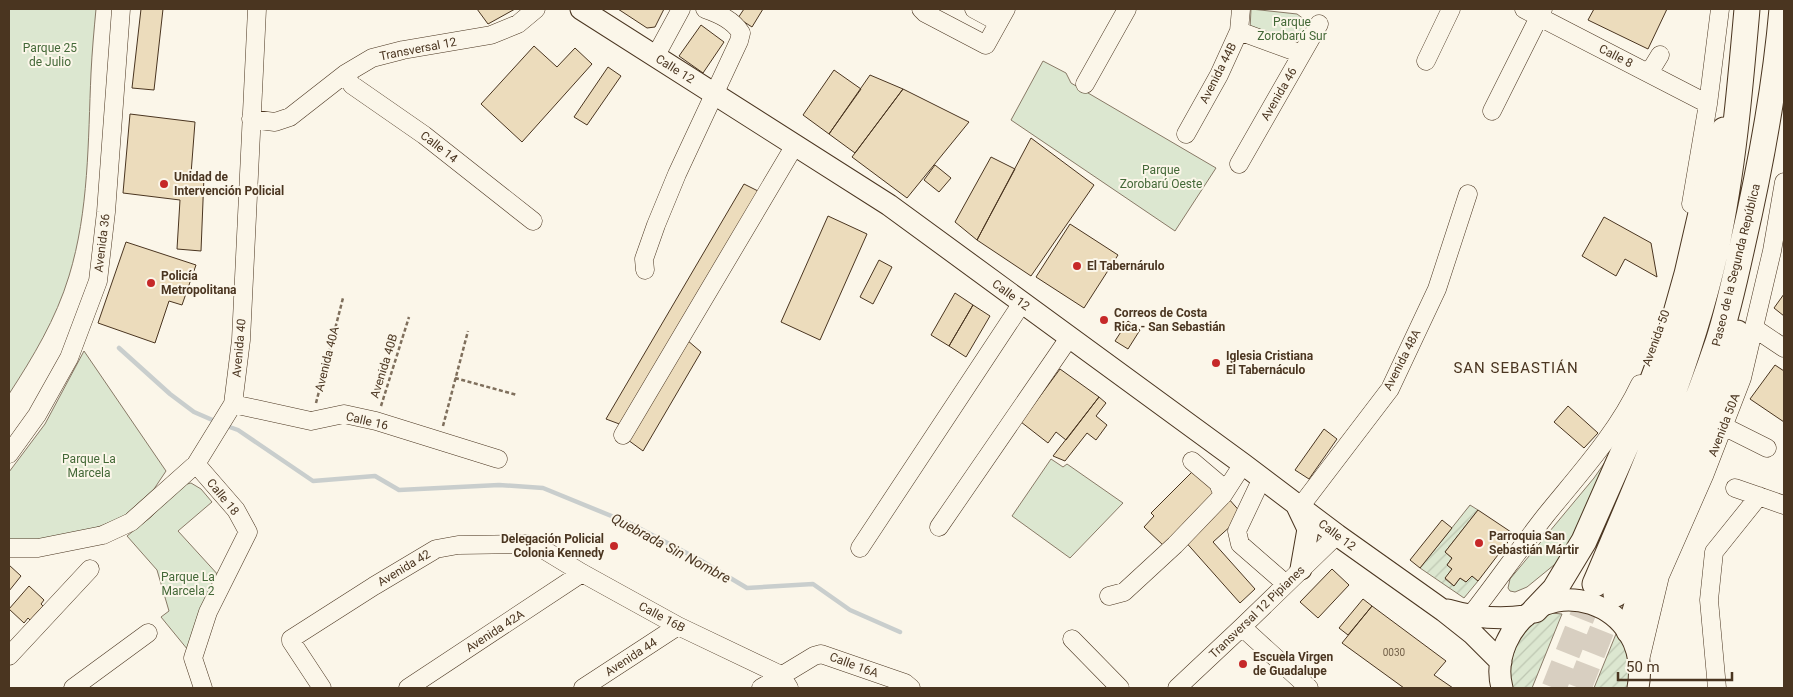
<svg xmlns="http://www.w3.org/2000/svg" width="1793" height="697" viewBox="0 0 1793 697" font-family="Roboto,sans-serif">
	<defs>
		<pattern id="garden-furrows" width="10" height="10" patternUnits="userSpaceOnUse" patternTransform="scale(1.25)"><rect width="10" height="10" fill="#dce7d0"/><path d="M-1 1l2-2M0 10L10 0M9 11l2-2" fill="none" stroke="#bec7b2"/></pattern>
	</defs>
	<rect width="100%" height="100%" fill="#fbf6e9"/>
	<path fill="#dce7d0" stroke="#887966" d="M9 9H96C94 30 92 52 91 73 88 141 89 211 69 276 56 319 33 357 9 394Z
		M1251 9 1297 14 1312 25 1300 47 1250 30Z
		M1043 61 1066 73 1071 83 1216 168 1175 231 1011 120Z
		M84 351 166 471 154 489 123 517 88 531 39 542 9 540V472L45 424Z
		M1619 442 1576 547 1527 587 1515 592 1510 591 1508 588 1510 579 1594 478Z
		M1051 459 1063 467 1067 464 1123 503 1070 558 1012 516Z
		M191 483 201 489 212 502 178 531 220 577 188 650 161 617 169 611 157 570 127 536 151 517 183 485Z"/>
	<path fill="url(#garden-furrows)" stroke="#887966" d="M1470 505 1478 510 1445 552 1452 558 1447 565 1452 569 1445 579 1454 586 1460 578 1466 582 1472 576 1478 581 1464 598 1420 568Z
		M1551 613 1562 614 1532 688H1512C1505 658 1521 623 1551 613Z
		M1616 634C1635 654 1631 662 1631 688H1594Z"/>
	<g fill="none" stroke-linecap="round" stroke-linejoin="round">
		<path stroke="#c9cecd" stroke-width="4.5" d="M119 348 170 394 194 412 217 422
			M224 425 238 430 313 481 375 476 399 490 499 485 543 488 631 524 700 560 747 588 813 584 850 610 900 632"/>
	</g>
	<path fill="#ecdcbc" stroke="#4a3520" d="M141 9H163L154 90 132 88Z
		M477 9H515L488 24Z
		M618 9H664L655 27 647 28Z
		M744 9H763L752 27 738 18Z
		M1594 9H1667L1648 49 1588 20Z
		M701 25 724 42 703 73 679 56Z
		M534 46 557 67 575 48 592 64 522 142 481 104Z
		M608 67 621 76 587 125 574 117Z
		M834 70 861 89 829 134 803 115Z
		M870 75 903 89 855 153 829 134Z
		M903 89 969 122 907 198 852 157Z
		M130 114 195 122 191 174 204 176 201 251 177 249 180 200 123 193Z
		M1031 138 1094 185 1031 276 977 240Z
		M991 157 1015 169 977 240 955 222Z
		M935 165 951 178 939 192 924 180Z
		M744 184 760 192 622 425 606 419Z
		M828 216 867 234 820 340 781 322Z
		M1604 217 1651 243 1657 277 1625 259 1616 276 1582 256Z
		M1070 224 1118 255 1084 308 1036 277Z
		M126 242 196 265 182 305 169 301 155 343 98 323Z
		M879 260 892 267 873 304 860 297Z
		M955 293 973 305 949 346 931 335Z
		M1784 294V316L1774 308Z
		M973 305 990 316 966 357 949 346Z
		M1128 321 1140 330 1128 349 1115 341Z
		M687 340 701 352 643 451 628 440Z
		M1775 365 1784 371V422L1750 399Z
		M1060 369 1099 397 1066 440 1056 432 1048 443 1021 422Z
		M1099 397 1106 403 1096 416 1107 425 1096 440 1087 433 1065 461 1053 456Z
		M1568 406 1598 433 1584 448 1554 422Z
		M1324 429 1337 439 1309 479 1295 470Z
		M1193 471 1218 494 1164 546 1144 527 1154 516 1151 513Z
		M1228 498 1243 515 1213 542 1255 589 1240 603 1183 539Z
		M1478 510 1514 534 1478 581 1472 576 1466 582 1460 578 1454 586 1445 578 1452 569 1447 565 1452 558 1445 552Z
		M1442 520 1452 528 1420 568 1410 560Z
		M9 565 21 576 9 591Z
		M1332 569 1349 585 1318 618 1300 602Z
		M29 586 44 600 41 604 43 606 30 620 28 618 24 623 9 609Z
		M1363 599 1372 606 1348 635 1339 628Z
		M1372 606 1446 661 1434 675 1453 688H1404L1342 643Z"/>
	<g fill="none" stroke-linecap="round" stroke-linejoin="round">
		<path stroke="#d8cfc1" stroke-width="25" stroke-dasharray="25 12" stroke-linecap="butt" d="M1554 688 1595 584
			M1579 688 1616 594"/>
		<g stroke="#4a3520" stroke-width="19">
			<path id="minor" d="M921 9 925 13 986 45 1006 9
				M974 9 998 22
				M1524 9 1708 104
				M1239 31 1302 54
				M655 57 681 9
				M1426 61 1451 9
				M1649 73 1660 55
				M345 74 352 85 424 135 533 221
				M1085 84 1127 9
				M1492 111 1543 9
				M251 119 275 122 290 117 345 74 372 58 403 50 491 35 518 24 536 9
				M1186 134 1219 75 1239 31 1241 9
				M1239 164 1319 24
				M1691 204 1708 104 1720 9
				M645 270 644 259 656 225 677 174 739 41 741 33C733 20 719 14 705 9
				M1754 328 1784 348
				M233 404 311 421 344 414 376 421 498 459
				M1723 426 1767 448
				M623 435 795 145
				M9 454 37 415 69 358 98 281 106 212 121 9
				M1192 461 1218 483 1223 495
				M196 464 236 510 248 532 208 612 193 658 203 688
				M1262 478 1237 531 1240 544 1286 584
				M1735 488 1784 505
				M1300 507 1390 389 1437 289 1468 194
				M939 527 1069 338
				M9 548H38L103 535 131 522 196 464 233 404 241 340 257 9
				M860 548 1022 303
				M1109 596 1124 592 1175 545 1223 495 1243 464
				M1470 616C1496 583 1520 548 1546 515 1580 473 1617 433 1640 384
				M1242 627 1309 688
				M1072 639 1120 688
				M9 656 90 569
				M1640 660 1660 576 1704 476 1742 378 1772 251 1784 182
				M73 688 148 633
				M322 688 291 641V639L374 586 436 549 458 545 530 544 536 545 582 573 678 626 781 675 789 688
				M408 688 582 573
				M583 688 678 626
				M761 688 814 656 821 654 905 683 911 688
				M1177 688 1242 627 1337 535
				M1717 688 1709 600 1714 552 1759 496"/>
		</g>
		<g stroke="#4a3520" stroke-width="23">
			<path id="major" d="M581 9 889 205 1243 464 1337 535 1444 611 1473 634 1501 662
				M1297 506 1308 529 1301 569
				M1448 610C1475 618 1499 620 1526 616
				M1502 688C1498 673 1500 657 1506 643 1541 565 1654 601 1638 688"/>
		</g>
		<g stroke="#4a3520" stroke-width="27">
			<path id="highway" d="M1595 584C1642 475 1690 365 1716 249 1733 170 1740 89 1747 9
				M1616 594C1651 511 1689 428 1718 342 1728 311 1735 279 1742 247 1760 169 1775 89 1782 9
				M1535 610 1555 589 1584 541 1640 414 1671 331 1687 274 1714 157 1724 130
				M1629 631C1637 605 1644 580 1654 555 1681 481 1720 410 1737 333"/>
		</g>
		<path stroke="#7f6f5c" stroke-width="2.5" stroke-dasharray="4 2.5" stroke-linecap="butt" d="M455 378 517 395
			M316 403 343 298
			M381 406 409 317
			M443 426 468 331"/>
		<use href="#minor" stroke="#fbf6e9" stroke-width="18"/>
		<use href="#major" stroke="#fbf6e9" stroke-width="21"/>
		<use href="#highway" stroke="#fbf6e9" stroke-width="25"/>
	</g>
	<g fill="#c62828" stroke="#fbf6e9" stroke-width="2">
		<circle cx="164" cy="184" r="5"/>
		<circle cx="1077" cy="266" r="5"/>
		<circle cx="151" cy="283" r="5"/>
		<circle cx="1104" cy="320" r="5"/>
		<circle cx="1216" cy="363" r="5"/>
		<circle cx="1479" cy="543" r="5"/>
		<circle cx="614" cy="546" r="5"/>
		<circle cx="1243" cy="664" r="5"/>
	</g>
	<g text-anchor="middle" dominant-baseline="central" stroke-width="4" stroke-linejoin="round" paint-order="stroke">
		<g font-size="10" fill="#725f47">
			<text x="1394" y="652">0030</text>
		</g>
		<g font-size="12" fill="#436837" stroke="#fbf6e9">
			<text x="1292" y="22">Parque<tspan x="1292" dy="14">Zorobarú Sur</tspan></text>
			<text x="50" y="48">Parque 25<tspan x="50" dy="14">de Julio</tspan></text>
			<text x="1161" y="170">Parque<tspan x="1161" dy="14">Zorobarú Oeste</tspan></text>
			<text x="89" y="459">Parque La<tspan x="89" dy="14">Marcela</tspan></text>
			<text x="188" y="577">Parque La<tspan x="188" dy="14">Marcela 2</tspan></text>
		</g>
		<g font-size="12" fill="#4a3520" stroke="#fbf6e9">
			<text transform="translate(418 49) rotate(-11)">Transversal 12</text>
			<text transform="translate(1616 56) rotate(27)">Calle 8</text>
			<text transform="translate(675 69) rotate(32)">Calle 12</text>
			<text transform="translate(1218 73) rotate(-63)">Avenida 44B</text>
			<text transform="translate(1279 94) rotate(-60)">Avenida 46</text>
			<text transform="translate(439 147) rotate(38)">Calle 14</text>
			<text transform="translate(102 243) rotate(-83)">Avenida 36</text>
			<text transform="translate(1736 265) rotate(-76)">Paseo de la Segunda República</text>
			<text transform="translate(1011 295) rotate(36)">Calle 12</text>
			<text transform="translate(1656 338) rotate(-70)">Avenida 50</text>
			<text transform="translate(239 348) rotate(-85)">Avenida 40</text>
			<text transform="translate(327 359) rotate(-76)">Avenida 40A</text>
			<text transform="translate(1402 360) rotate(-63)">Avenida 48A</text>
			<text transform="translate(384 366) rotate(-73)">Avenida 40B</text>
			<text transform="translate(367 421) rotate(13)">Calle 16</text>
			<text transform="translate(1724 425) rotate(-69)">Avenida 50A</text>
			<text transform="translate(223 497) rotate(51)">Calle 18</text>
			<text transform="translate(1337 535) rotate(37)">Calle 12</text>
			<text transform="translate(404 568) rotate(-31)">Avenida 42</text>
			<text transform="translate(1257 612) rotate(-44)">Transversal 12 Pipianes</text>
			<text transform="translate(662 617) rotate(28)">Calle 16B</text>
			<text transform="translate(495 631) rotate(-33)">Avenida 42A</text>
			<text transform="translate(631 657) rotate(-33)">Avenida 44</text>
			<text transform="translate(854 665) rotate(20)">Calle 16A</text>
		</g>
		<g font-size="12" font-weight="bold" fill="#4a3520" stroke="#fbf6e9" text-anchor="start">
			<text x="174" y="177">Unidad de<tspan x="174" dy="14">Intervención Policial</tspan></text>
			<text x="1087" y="266">El Tabernárulo</text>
			<text x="161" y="276">Policía<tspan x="161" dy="14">Metropolitana</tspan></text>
			<text x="1114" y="313">Correos de Costa<tspan x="1114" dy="14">Rica - San Sebastián</tspan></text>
			<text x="1226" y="356">Iglesia Cristiana<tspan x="1226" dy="14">El Tabernáculo</tspan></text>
			<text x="1489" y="536">Parroquia San<tspan x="1489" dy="14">Sebastián Mártir</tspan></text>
			<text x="604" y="539" text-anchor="end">Delegación Policial<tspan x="604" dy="14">Colonia Kennedy</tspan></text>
			<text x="1253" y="657">Escuela Virgen<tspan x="1253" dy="14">de Guadalupe</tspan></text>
		</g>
		<g font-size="14" font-style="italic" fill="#4a3520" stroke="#fbf6e9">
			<text transform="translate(671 548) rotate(28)">Quebrada Sin Nombre</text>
		</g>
		<g font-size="15" letter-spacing="1" fill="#4a3520" stroke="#fbf6e9">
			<text x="1516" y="368">SAN SEBASTIÁN</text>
		</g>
	</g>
	<rect width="1793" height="697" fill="none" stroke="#4a3520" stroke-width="20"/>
	<path d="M1618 672v8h114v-8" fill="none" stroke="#4a3520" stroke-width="2.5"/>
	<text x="1626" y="672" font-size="15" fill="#4a3520" stroke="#fbf6e9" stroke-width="4" paint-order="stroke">50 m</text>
</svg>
